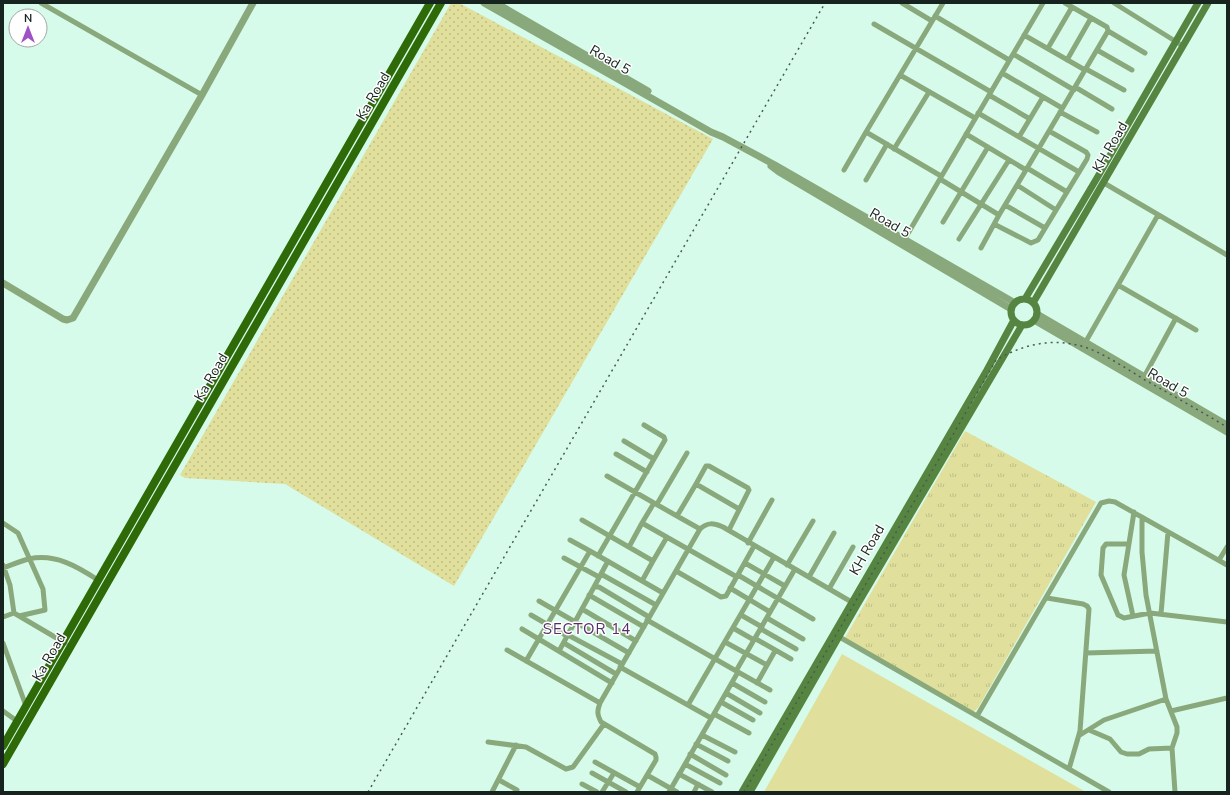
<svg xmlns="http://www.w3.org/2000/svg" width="1230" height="795" viewBox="0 0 1230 795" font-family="'Nunito Sans',sans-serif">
	<defs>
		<pattern id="grass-dots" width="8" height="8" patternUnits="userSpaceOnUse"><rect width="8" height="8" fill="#e0df9c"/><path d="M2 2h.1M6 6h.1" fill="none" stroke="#bfbf86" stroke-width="1.8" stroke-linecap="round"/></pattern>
		<pattern id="park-tufts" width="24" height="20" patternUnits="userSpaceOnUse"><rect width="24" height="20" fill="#e0df9c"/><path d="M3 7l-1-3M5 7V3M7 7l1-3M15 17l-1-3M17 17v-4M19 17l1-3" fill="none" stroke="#bfbf86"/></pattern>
	</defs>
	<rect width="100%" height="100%" fill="#d7fbea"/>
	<path fill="url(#grass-dots)" d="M451 3H459L713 139 454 586 285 484 185 478 180 475Z"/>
	<path fill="url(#park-tufts)" d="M965 431 1096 502 978 708 971 714 843 641Z"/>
	<path fill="#e0df9c" d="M842 654 1086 792H764Z"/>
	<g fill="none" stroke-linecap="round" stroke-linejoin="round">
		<path stroke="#89a97c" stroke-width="5" d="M41 3 202 95
			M902 3 932 21
			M1065 3 1107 27 1108 31
			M1114 3 1183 46
			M935 16 1009 60
			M874 24 991 92
			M1024 35 1085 70
			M1048 48 1072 7
			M1097 50 1132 70
			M1013 54 1074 90
			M1067 60 1091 18
			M1086 69 1124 90
			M1002 73 1062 108
			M900 75 975 118
			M1075 87 1112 109
			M989 95 1030 119
			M1060 112 1097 132
			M978 113 1079 172
			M866 132 943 3
			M1019 137 1043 97
			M894 149 929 92
			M1027 168 1067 192
			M844 170 866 132 941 176
			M1026 170 1108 31 1145 53
			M940 179 999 215 1026 170 966 134
			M866 180 887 144
			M1104 183 1227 255
			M1017 185 1056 210
			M1005 205 1045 228
			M943 222 988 147
			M994 224 1031 243 1038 240 1087 159 1088 155 1086 152 1049 131
			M959 239 1009 160
			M903 242 1043 3
			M981 248 999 215
			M1118 285 1196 330
			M1085 343 1158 215
			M1144 377 1176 318
			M624 441 654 459
			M616 454 647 472
			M607 476 654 503
			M696 484 677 516 700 529
			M657 504 687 453
			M677 516 654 503 642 523 737 577
			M1142 517V552L1146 595 1166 699 1177 727V733L1172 748 1175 792
			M582 520 653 561 642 581
			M3 523 18 533 43 589 45 610 19 616
			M729 530 749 490 748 488 709 466H706L696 484 739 509
			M570 540 590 551
			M748 543 772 500
			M1129 544H1106L1103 548 1101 575 1118 615 1124 618 1150 613 1227 622
			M629 547 642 523
			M598 556 665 440 664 437 644 425
			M564 558 599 577
			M1219 560 1227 547
			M653 561 667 537
			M745 563 785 586
			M3 565 10 585 14 613
			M787 565 813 521
			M3 568C12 565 20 561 29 559 55 553 78 567 98 580
			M676 571 721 597 726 596 754 546
			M601 574 656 605
			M738 575 813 619
			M809 577 834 533
			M594 587 608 561
			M730 588 770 612
			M829 589 853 547
			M589 595 644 627
			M1047 598 1083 604 1087 606 1089 609 1080 731 1069 769
			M539 601 629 653
			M582 609 636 641
			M1161 614 1168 532
			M531 615 567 636
			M741 615 762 627
			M1133 616 1124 575 1134 512
			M3 617 14 613 65 643
			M767 618 803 639
			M647 620 738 672
			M733 628 754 640
			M522 629 612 683
			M761 629 796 649
			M568 635 622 664
			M836 635 1109 792
			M756 639 791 659
			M725 642 767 665
			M3 643 26 706
			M564 643 616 674
			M507 650 600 703
			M559 651 594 587H599L649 617
			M1086 653 1157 651
			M526 661 590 551 663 593
			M620 667 711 718
			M736 671 795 569
			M732 683 765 702
			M757 683 775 651
			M726 693 760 713
			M721 702 753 720
			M688 705 774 557
			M3 711 17 721
			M1171 711 1227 698
			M714 714 749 733
			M977 716 1101 503 1109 501 1115 502 1227 565
			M1089 730 1110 739 1121 752 1127 754H1139L1149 749 1172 748
			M702 735 735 752
			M1080 735 1104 720 1166 699
			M488 742 526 747 566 769 573 767 604 724
			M696 744 728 761
			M690 754 726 775
			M595 762 640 787
			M685 764 720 783
			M592 773 626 792
			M679 774 712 792
			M647 775 677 792
			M499 780 517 790
			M582 784 597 792
			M492 792 516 745
			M602 792 614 773
			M637 792 656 760V757L655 754 601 722C597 714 597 711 600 703L700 529C708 522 713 523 723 527L855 604
			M669 792 738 672 770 690
			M694 792 698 784"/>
		<path stroke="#89a97c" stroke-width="7" d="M484 3 711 132 723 137 775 165 1015 303
			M496 3 648 91
			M771 166 779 172 1011 309
			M3 283 63 319 67 320 73 318 202 95 253 3
			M1037 314 1227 425
			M1034 320 1227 432"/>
		<path stroke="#568542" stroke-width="7" d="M1011 312a13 13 0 1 1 26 0a13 13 0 1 1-26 0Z
			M1025 299 1097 178 1198 3
			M1033 303 1208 3
			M742 792 987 370 1014 320
			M750 792 857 605 1022 325"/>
		<path stroke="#2f6a09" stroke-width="8" d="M3 746 430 3
			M3 764 441 3"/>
		<path stroke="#485b53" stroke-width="1.5" stroke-dasharray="2 4" stroke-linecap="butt" d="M368 792 825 3
			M744 792 939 459 996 360C1027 342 1061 336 1095 351 1112 359 1129 370 1145 380 1172 395 1200 411 1227 427"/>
	</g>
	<g text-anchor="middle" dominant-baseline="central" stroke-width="3" stroke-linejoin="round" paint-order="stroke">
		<g font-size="14" fill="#16231e" stroke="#fff">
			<text transform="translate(610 60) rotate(30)">Road 5</text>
			<text transform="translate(373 96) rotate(-60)">Ka Road</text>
			<text transform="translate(1110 147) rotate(-60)">KH Road</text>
			<text transform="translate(890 223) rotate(30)">Road 5</text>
			<text transform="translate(211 377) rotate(-60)">Ka Road</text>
			<text transform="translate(1168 383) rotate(30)">Road 5</text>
			<text transform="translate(867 550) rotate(-60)">KH Road</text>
			<text transform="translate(49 657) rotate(-60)">Ka Road</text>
		</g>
		<g font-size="15" letter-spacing="1" fill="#553068" stroke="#fff">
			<text x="587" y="629">SECTOR 14</text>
		</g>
	</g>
	<rect width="1230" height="795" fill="none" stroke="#16231e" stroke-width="8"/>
	<g transform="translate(28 28)"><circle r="19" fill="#ffffff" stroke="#a2a7a5"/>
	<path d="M0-3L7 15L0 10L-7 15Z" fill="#9e52c4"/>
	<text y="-6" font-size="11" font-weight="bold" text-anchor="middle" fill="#16231e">N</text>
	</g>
</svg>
